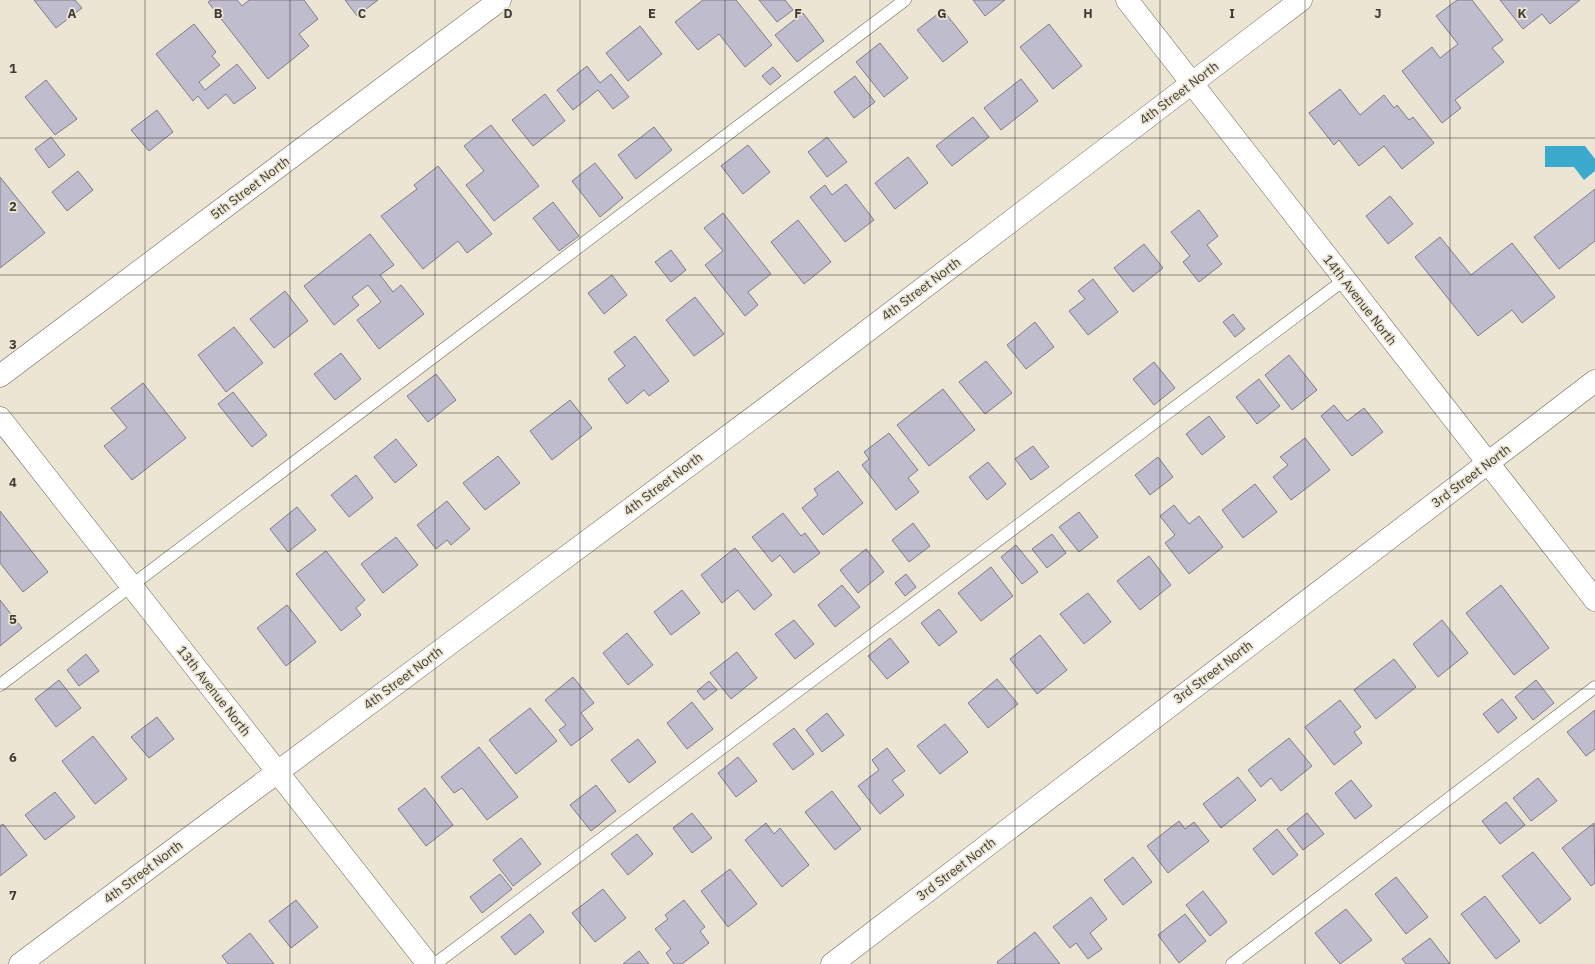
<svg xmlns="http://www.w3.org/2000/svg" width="1595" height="964" viewBox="0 0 1595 964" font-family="'IBM Plex Sans',sans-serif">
	<rect width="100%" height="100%" fill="#ece5d3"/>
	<path fill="#3caacc" d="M1545 146H1585L1595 159V171L1584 180 1574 167H1545Z"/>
	<path fill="#bfbcce" stroke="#7f7c8c" d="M34 0H75L82 8 56 28Z
		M211 0H237L242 6 249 0H304L318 19 299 34 309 46 268 79 208 2Z
		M345 0H378L357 16Z
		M703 0H736L772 45 745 67 719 34 698 50 675 22Z
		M759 0H785L793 10 777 22Z
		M973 0H1005L985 16Z
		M1457 0H1472L1503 40 1492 48 1504 62 1455 100 1461 108 1442 123 1402 71 1432 47 1440 58 1458 44 1436 16Z
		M1500 0H1580L1550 24 1542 14 1523 29Z
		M943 10 968 42 943 62 917 30Z
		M803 13 824 41 797 62 775 35Z
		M194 24 216 52 212 56 220 65 199 82 205 90 237 64 256 88 234 104 226 94 208 109 198 96 193 101 156 54Z
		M1049 24 1082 66 1053 89 1020 47Z
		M640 26 662 54 628 81 606 53Z
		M880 43 908 78 884 97 856 62Z
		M587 66 600 83 611 74 629 97 613 109 598 90 573 110 557 90Z
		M773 67 781 76 770 85 762 76Z
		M855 76 875 102 854 118 834 92Z
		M1021 79 1038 101 1001 130 984 108Z
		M46 80 77 119 55 135 25 97Z
		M1340 89 1360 115 1384 95 1394 108 1397 105 1409 120 1413 117 1434 143 1402 169 1384 146 1359 166 1339 140 1334 145 1309 113Z
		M545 94 565 121 533 146 512 120Z
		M157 110 173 132 149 151 131 130Z
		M973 117 989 137 952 166 936 146Z
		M491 125 539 186 494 221 466 185 484 171 464 146Z
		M654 127 672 150 636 179 618 155Z
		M51 137 65 155 49 168 35 149Z
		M827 137 847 162 827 177 808 152Z
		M748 145 770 172 743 194 721 166Z
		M908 157 928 183 895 209 875 183Z
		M595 163 623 198 600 217 572 181Z
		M438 166 492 234 467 253 458 241 423 269 381 216 417 189 414 185Z
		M78 171 93 190 67 211 52 192Z
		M0 177 45 233 0 268Z
		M846 184 874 220 845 242 810 197 825 185 832 195Z
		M1595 189V241L1559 269 1534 237Z
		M1390 196 1413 224 1388 244 1366 216Z
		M553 202 579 236 559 251 533 218Z
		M1199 210 1218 236 1207 245 1222 264 1199 282 1183 262 1190 256 1171 232Z
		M723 213 771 274 748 292 758 305 745 316 705 265 723 251 704 228Z
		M798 220 831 262 804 284 771 242Z
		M370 234 394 265 380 275 393 292 401 285 424 314 379 349 357 320 381 302 368 285 352 297 359 305 334 325 304 286Z
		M1440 237 1471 275 1512 243 1555 297 1522 323 1512 310 1478 336 1415 257Z
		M1144 244 1163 268 1133 292 1114 268Z
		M671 250 686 270 671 282 655 262Z
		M612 275 627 295 604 314 588 293Z
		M1093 279 1118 312 1088 335 1069 311 1085 299 1078 291Z
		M285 291 308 321 274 348 250 319Z
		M695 297 724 334 694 356 666 320Z
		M1233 314 1245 329 1235 337 1223 322Z
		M1035 322 1054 347 1026 369 1007 345Z
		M234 327 263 363 226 392 198 355Z
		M635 336 669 381 649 396 644 390 627 404 608 379 625 366 614 352Z
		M341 353 361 379 335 400 314 374Z
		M1289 355 1317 390 1292 410 1265 375Z
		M986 361 1012 393 985 414 959 382Z
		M1154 362 1175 388 1154 405 1133 379Z
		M436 374 456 400 428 422 407 396Z
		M1259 379 1280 406 1257 424 1236 397Z
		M143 383 186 438 132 480 104 446 127 428 111 408Z
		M943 389 975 430 929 466 897 425Z
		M233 392 267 435 252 447 218 404Z
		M570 400 592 428 552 460 530 431Z
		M1334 405 1347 421 1364 408 1383 432 1352 456 1321 416Z
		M1209 416 1225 437 1202 455 1186 434Z
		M889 433 918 470 908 478 919 492 896 510 862 465 869 459 864 452Z
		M1305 438 1330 470 1291 500 1273 477 1288 465 1280 457Z
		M396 439 417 465 395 483 374 457Z
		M1033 446 1049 467 1031 480 1015 459Z
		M498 456 520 483 485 510 463 483Z
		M1158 457 1173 477 1150 495 1135 475Z
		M988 462 1006 484 987 500 969 477Z
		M838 471 863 503 823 535 802 508 818 495 814 489Z
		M356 475 373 498 349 517 331 495Z
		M1255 484 1277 512 1243 538 1222 510Z
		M447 501 470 529 451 545 447 540 436 549 417 525Z
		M1174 505 1189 524 1199 516 1223 547 1189 574 1165 543 1175 535 1160 516Z
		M297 507 316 530 288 552 270 529Z
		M0 511 48 572 23 592 0 563Z
		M1079 512 1098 537 1079 552 1059 527Z
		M783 513 801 536 805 533 820 553 794 573 780 555 772 562 752 537Z
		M913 523 930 546 909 562 892 540Z
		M1052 534 1066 553 1047 568 1032 549Z
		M396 537 418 565 383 593 361 564Z
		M1016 545 1038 572 1022 584 1001 557Z
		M735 548 772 595 754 610 738 590 722 603 701 575Z
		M866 549 884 572 858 593 840 570Z
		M326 551 365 600 356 608 361 615 341 631 296 574Z
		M1149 556 1171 585 1140 610 1117 581Z
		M991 567 1013 596 981 621 958 593Z
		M906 574 916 587 905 596 895 583Z
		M842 585 860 607 835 627 818 605Z
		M1501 585 1549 648 1514 675 1466 613Z
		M682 590 700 613 671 635 654 612Z
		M1088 593 1111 622 1084 644 1060 614Z
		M0 600 22 628 0 646Z
		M287 605 316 642 286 666 257 628Z
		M939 609 957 632 939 646 921 623Z
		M794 620 814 644 795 659 775 634Z
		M1442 620 1468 653 1438 677 1413 644Z
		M627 633 653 665 628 685 603 653Z
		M1040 635 1067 670 1037 694 1010 659Z
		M890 638 909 662 887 679 868 656Z
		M737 652 757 678 731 699 710 673Z
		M86 654 99 671 79 686 67 670Z
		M1394 659 1416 687 1376 719 1354 690Z
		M573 677 594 703 581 713 593 729 571 746 559 730 566 725 545 700Z
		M997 679 1018 704 988 728 968 703Z
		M59 680 81 708 56 727 35 699Z
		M1536 680 1554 703 1533 720 1515 697Z
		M709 681 717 690 704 700 697 691Z
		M1502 699 1517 718 1498 733 1483 714Z
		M1340 700 1361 727 1354 732 1362 743 1334 765 1305 727Z
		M692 702 713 729 687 749 667 723Z
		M530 708 557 741 516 774 489 740Z
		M1595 710V749L1586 756 1567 732Z
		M827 713 844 735 822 752 806 730Z
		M157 717 174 739 149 758 131 737Z
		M945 724 968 752 940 774 917 746Z
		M794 728 814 754 793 770 773 744Z
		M93 736 127 779 95 804 62 761Z
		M1289 738 1312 766 1281 791 1271 778 1261 787 1248 770Z
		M638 739 656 762 629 783 611 760Z
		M479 747 518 797 487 820 462 788 454 793 441 777Z
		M887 748 905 771 892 780 904 795 880 814 858 786 879 770 872 760Z
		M738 757 757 781 736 797 718 773Z
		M1238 777 1256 800 1221 828 1203 804Z
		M1538 778 1557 801 1531 821 1513 798Z
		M1351 780 1372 806 1355 819 1335 793Z
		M596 785 616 811 591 831 570 805Z
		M425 788 453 825 426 846 398 809Z
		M832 791 861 829 835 850 805 812Z
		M55 792 75 817 45 840 25 815Z
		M1506 802 1525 825 1500 844 1482 821Z
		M692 813 712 838 692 853 673 828Z
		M1307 813 1324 834 1303 850 1287 829Z
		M1179 821 1185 829 1194 822 1209 841 1168 873 1147 846Z
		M766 823 774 834 780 828 809 865 782 887 745 840Z
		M1594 823 1595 883 1591 886 1562 848Z
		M3 824 27 855 0 876V826Z
		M1277 829 1298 855 1273 875 1253 849Z
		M637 834 653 854 628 875 611 854Z
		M521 838 541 864 513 886 493 860Z
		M1533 852 1571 899 1540 924 1502 876Z
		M1133 857 1152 882 1123 905 1104 880Z
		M730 869 757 904 728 927 701 891Z
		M500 874 512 889 482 913 470 897Z
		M1396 877 1428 917 1406 934 1375 894Z
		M603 889 626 918 595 942 572 913Z
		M1203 891 1227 922 1210 936 1186 905Z
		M1485 896 1520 941 1496 959 1461 914Z
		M1091 897 1107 919 1090 933 1102 949 1088 959 1076 943 1070 948 1053 927Z
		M296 900 318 927 291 948 269 921Z
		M684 900 705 927 700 931 709 943 682 964H674L666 953 671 949 655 929 668 919 665 915Z
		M1346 909 1372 940 1340 964 1315 933Z
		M530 914 544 932 515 955 501 937Z
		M1185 914 1206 941 1179 963 1158 935Z
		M1035 932 1060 964H998L997 962Z
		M250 933 274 964H228L222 956Z
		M1430 938 1450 964H1406L1402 959Z
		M639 951 649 964H623Z"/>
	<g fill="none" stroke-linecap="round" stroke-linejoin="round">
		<g stroke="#6e6858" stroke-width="13">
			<path id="lane" d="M0 685 905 0
				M435 964 1344 280
				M1232 964 1595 687"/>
		</g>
		<g stroke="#6e6858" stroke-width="23">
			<path id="street" d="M1127 0 1595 600
				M0 376 500 0
				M0 418 428 964
				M20 964 774 402 1301 0
				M832 964 1595 381"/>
		</g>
		<use href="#lane" stroke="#fff" stroke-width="12"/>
		<use href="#street" stroke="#fff" stroke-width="22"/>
	</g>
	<path fill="none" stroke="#3f3c35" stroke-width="1" stroke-opacity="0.55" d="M145 0V964M290 0V964M435 0V964M580 0V964M725 0V964M870 0V964M1015 0V964M1160 0V964M1305 0V964M1450 0V964M0 138H1595M0 275H1595M0 413H1595M0 551H1595M0 689H1595M0 826H1595"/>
	<g text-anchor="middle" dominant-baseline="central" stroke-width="3.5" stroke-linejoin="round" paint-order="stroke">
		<g font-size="13" fill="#3f3c35" stroke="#ece5d3">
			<text transform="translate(1179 93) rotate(-37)">4th Street North</text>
			<text transform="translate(250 188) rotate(-37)">5th Street North</text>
			<text transform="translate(921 289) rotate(-37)">4th Street North</text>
			<text transform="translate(1360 300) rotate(52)">14th Avenue North</text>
			<text transform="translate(1471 476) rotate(-37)">3rd Street North</text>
			<text transform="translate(663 484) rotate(-37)">4th Street North</text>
			<text transform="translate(1213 672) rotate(-37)">3rd Street North</text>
			<text transform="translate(403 678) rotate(-37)">4th Street North</text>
			<text transform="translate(214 691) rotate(52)">13th Avenue North</text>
			<text transform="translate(956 869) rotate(-37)">3rd Street North</text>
			<text transform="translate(143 872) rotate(-37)">4th Street North</text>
		</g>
	</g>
	<g font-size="13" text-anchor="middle" font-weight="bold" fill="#3f3c35" stroke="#ece5d3" stroke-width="3.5" stroke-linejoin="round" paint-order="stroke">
		<text x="72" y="18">A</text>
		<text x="218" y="18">B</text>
		<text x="362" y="18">C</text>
		<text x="508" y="18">D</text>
		<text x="652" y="18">E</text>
		<text x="798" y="18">F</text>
		<text x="942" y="18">G</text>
		<text x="1088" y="18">H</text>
		<text x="1232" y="18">I</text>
		<text x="1378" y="18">J</text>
		<text x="1522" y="18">K</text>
		<text x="13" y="73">1</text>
		<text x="13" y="211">2</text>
		<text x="13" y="349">3</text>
		<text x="13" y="487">4</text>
		<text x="13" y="624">5</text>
		<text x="13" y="762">6</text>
		<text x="13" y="900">7</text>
	</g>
</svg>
